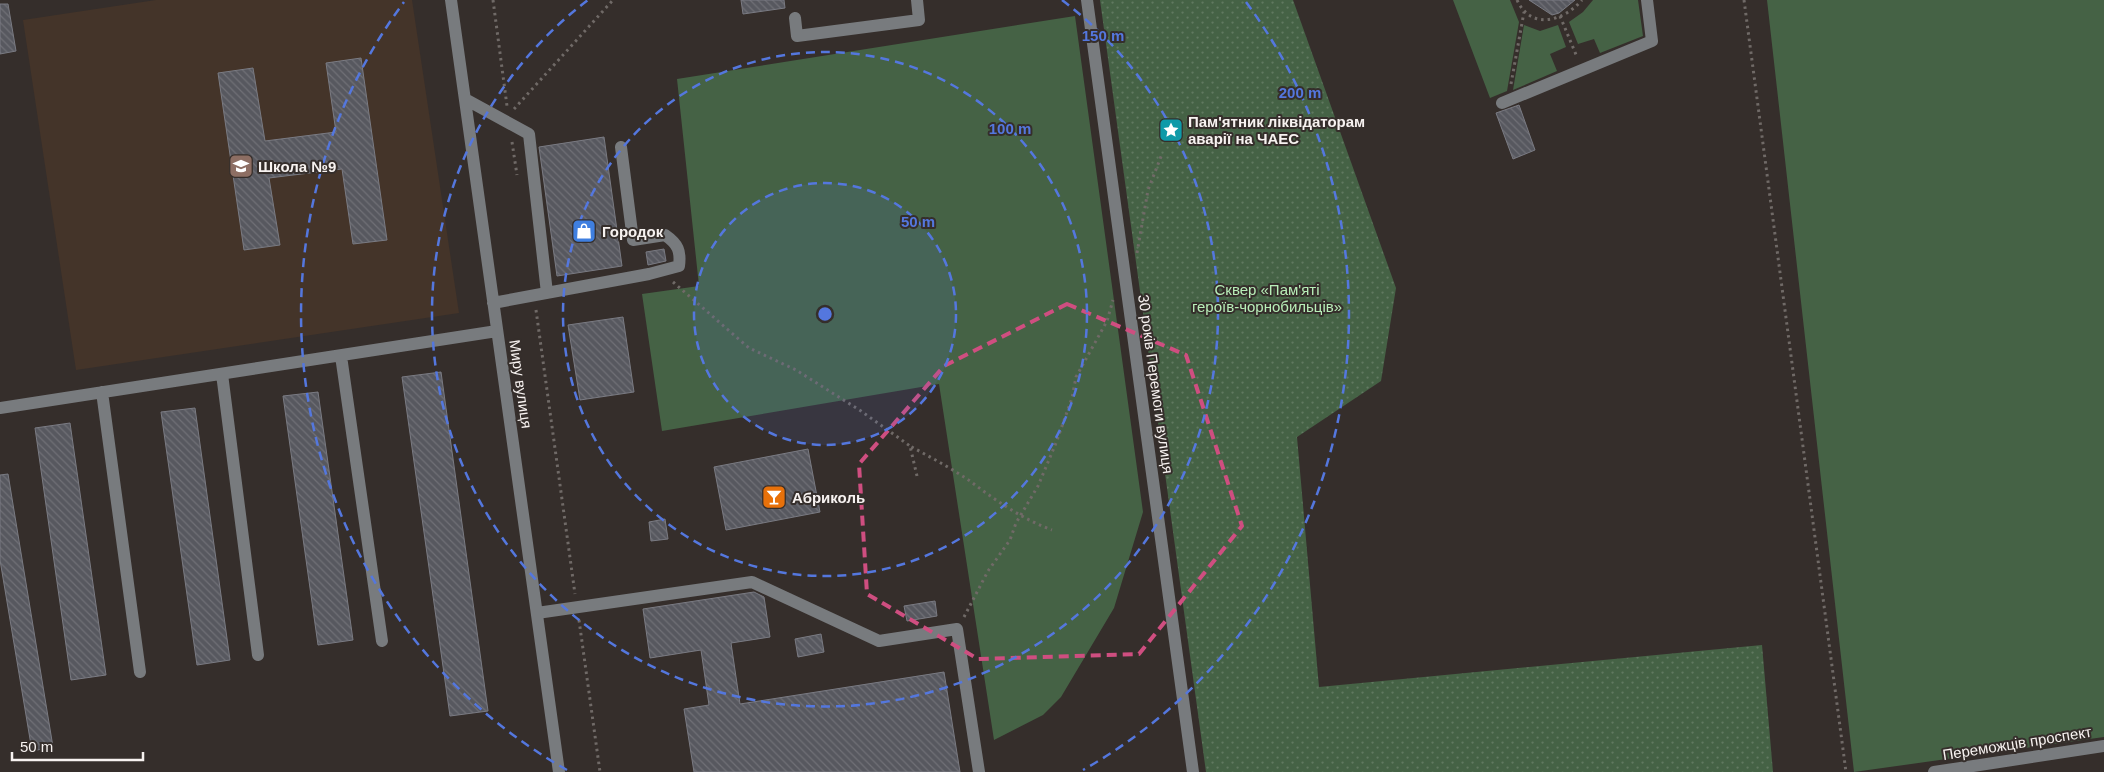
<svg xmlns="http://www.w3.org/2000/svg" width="2104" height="772" viewBox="0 0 2104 772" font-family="Helvetica,sans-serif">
	<defs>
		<pattern id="park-dots" width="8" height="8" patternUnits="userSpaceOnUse" patternTransform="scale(1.25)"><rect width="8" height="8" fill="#456245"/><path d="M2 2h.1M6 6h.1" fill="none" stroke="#617960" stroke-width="1.8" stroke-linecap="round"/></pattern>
		<pattern id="building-back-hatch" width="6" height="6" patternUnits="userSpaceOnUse" patternTransform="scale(1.25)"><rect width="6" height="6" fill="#57585f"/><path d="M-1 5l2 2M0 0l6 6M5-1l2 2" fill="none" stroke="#707076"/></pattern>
	</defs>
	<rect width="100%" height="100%" fill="#352e2b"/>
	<path fill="#443429" d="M156 0H412L459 313 76 370 23 20Z"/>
	<path fill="#456245" d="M1453 0H1510L1519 22 1507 91 1490 98Z
		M1593 0H1638L1643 36 1600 53 1594 39 1578 44 1569 22 1583 12Z
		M1767 0H2104V737L1854 772Z
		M1075 16 1143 512 1114 608 1061 697 1043 715 994 740 939 384 662 431 642 294 699 286 677 79Z
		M1524 25 1540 31 1558 25 1566 47 1550 54 1557 71 1513 90Z"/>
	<path fill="url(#park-dots)" d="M1100 0H1293L1396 288 1381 381 1297 437 1319 687 1762 645 1773 772H1206Z"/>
	<path fill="url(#building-back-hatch)" stroke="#7a7b83" d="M741 0H784L785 8 743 14Z
		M1529 0H1575L1559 13 1552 15Z
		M0 4H8L16 51 0 54Z
		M361 58 387 240 353 244 342 169 269 178 280 245 244 250 218 73 253 68 265 141 336 132 326 63Z
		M1519 105 1535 150 1513 159 1496 113Z
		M604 137 622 266 557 276 539 147Z
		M664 249 666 261 648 265 646 252Z
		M623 317 634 392 580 400 568 325Z
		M441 372 488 711 450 716 402 377Z
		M318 392 353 640 318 645 283 396Z
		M195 408 230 660 197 665 161 412Z
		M70 423 106 675 71 680 35 428Z
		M808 449 820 512 726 530 714 467Z
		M8 474 53 747 32 751 0 560V475Z
		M665 519 668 539 651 541 649 522Z
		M754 592 764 597 770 637 731 643 740 704 944 672 960 772H694L684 709 709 705 701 650 650 658 643 609Z
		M935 601 937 616 907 621 904 606Z
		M821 634 824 652 798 657 795 639Z"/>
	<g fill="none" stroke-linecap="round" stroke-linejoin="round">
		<path stroke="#706a67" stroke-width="3" stroke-dasharray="2.5 4" stroke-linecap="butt" d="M493 0 507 106
			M1517 0C1531 31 1564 21 1582 0
			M1744 0 1846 772
			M1560 16 1577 57
			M1511 84 1524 12
			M514 109 613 0
			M512 142 517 175
			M1137 253 1148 190 1162 154
			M673 282 749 348 796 370 861 411 910 446
			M536 310 575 594
			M917 476 910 446C930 457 951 468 970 481 995 500 1022 519 1052 530
			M964 617 988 571 1010 540 1016 523 1038 486 1056 443 1072 398 1076 377 1107 321 1113 300
			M579 620 600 772"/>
		<path stroke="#787b7e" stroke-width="12" d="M451 0 559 772
			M1087 0 1193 772
			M795 18 797 36 919 20 917 0
			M465 99 529 134 547 293
			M1502 103 1652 41 1647 0
			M493 303 649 274 679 266C681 251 678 244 665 235L633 240 621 147
			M341 356 382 641
			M222 374 258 655
			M102 392 140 672
			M0 408 497 331
			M537 613 752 582 879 641 957 629 979 772
			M1934 772 2104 746"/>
	</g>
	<path fill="none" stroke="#cf4e80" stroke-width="4" stroke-dasharray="10 6" stroke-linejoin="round" d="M1067 304 1186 355 1242 526 1139 654 978 659 867 594 859 464 944 366Z"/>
	<circle cx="825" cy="314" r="131" fill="#5477de" fill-opacity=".12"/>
	<g fill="none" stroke="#5477de" stroke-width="2.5" stroke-dasharray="9 6">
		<circle cx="825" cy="314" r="131"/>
		<circle cx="825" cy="314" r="262"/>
		<path d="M1062 0A393 393 0 1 1 588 0"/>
		<path d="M567 770A524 524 0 0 1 404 2M1246 2A524 524 0 0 1 1083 770"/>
	</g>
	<defs>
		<g id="sight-square" transform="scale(1.25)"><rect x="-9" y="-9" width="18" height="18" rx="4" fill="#0f9aa8" stroke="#352e2b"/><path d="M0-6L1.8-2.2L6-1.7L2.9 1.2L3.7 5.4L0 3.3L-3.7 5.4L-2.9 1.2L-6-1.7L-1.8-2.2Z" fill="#fff"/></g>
		<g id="school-square" transform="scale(1.25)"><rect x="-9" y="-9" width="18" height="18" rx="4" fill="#8d6e63" stroke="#352e2b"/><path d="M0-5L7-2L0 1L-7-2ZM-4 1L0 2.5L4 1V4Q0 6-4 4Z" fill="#fff"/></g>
		<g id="shop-square" transform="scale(1.25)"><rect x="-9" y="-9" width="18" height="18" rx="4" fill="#3f7fe0" stroke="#352e2b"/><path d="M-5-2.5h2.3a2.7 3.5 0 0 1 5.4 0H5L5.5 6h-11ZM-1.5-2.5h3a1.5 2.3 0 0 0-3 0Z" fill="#fff"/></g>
		<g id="bar-square" transform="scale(1.25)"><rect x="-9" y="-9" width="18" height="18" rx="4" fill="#e8710a" stroke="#352e2b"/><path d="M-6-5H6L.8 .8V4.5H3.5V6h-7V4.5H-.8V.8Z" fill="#fff"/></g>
	</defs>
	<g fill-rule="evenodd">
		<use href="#sight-square" x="1171" y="130"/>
		<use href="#school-square" x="241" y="166"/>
		<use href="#shop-square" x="584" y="231"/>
		<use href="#bar-square" x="774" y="497"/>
	</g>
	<g text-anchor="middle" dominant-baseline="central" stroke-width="4" stroke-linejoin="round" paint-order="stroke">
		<g font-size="15" font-weight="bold" fill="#f7f2f0" stroke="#352e2b" text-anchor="start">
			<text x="1188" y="121">Пам'ятник ліквідаторам<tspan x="1188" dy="17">аварії на ЧАЕС</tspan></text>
			<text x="258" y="166">Школа №9</text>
			<text x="602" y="231">Городок</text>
			<text x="792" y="497">Абриколь</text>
		</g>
		<g font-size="15" fill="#b8eeb8" stroke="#352e2b">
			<text x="1267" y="289">Сквер «Пам'яті<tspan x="1267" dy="17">героїв-чорнобильців»</tspan></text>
		</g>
		<g font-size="15" fill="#f7f2f0" stroke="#352e2b">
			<text transform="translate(521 384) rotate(82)">Миру вулиця</text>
			<text transform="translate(1156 384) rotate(82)">30 років Перемоги вулиця</text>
			<text transform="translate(2017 743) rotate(-9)">Переможців проспект</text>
		</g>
	</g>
	<circle cx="825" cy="314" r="8" fill="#5477de" stroke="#352e2b" stroke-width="2.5"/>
	<g font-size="15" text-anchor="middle" font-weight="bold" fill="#5477de" stroke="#352e2b" stroke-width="4" stroke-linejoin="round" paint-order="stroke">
		<text x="1103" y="41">150 m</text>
		<text x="1300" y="98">200 m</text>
		<text x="1010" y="134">100 m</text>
		<text x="918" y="227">50 m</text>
	</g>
	<path d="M12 752v8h131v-8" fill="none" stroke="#f7f2f0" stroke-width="2.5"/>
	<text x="20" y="752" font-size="15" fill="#f7f2f0" stroke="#352e2b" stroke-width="4" paint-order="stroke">50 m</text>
</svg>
